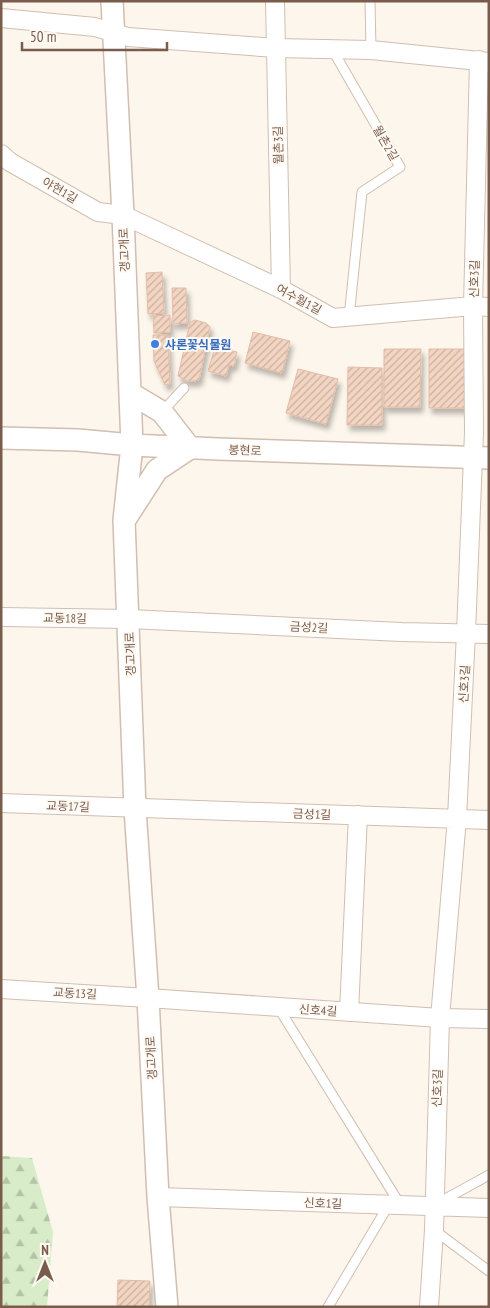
<svg xmlns="http://www.w3.org/2000/svg" width="490" height="1308" viewBox="0 0 490 1308" font-family="'PT Sans Narrow','Noto Sans KR',sans-serif">
	<defs>
		<pattern id="forest-firs" width="22" height="20" patternUnits="userSpaceOnUse" patternTransform="scale(1.25)"><rect width="22" height="20" fill="#d8ecc9"/><path d="M5 1l3.5 6h-7zM16 11l3.5 6h-7z" fill="#b4c2a5"/></pattern>
		<pattern id="building-hatch" width="6" height="6" patternUnits="userSpaceOnUse" patternTransform="scale(1.25)"><rect width="6" height="6" fill="#f3d5c3"/><path d="M-1 1l2-2M0 6l6-6M5 7l2-2" fill="none" stroke="#cab0a1"/></pattern>
		<filter id="shadow"><feDropShadow dx="3" dy="5.5" stdDeviation="2.5" flood-color="#0004"/></filter>
	</defs>
	<rect width="100%" height="100%" fill="#fdf6ec"/>
	<path fill="url(#forest-firs)" d="M1 1156 32 1158 53 1232 47 1307H1Z"/>
	<path fill="url(#building-hatch)" stroke="#e6bba3" filter="url(#shadow)" d="M162 272 164 313 148 314 146 273Z
		M172 288H186L187 323 173 324Z
		M170 315V332L154 333 153 316Z
		M195 320 206 323 210 327 199 380 193 381H187L178 376 190 322Z
		M253 332 290 341 282 373 245 363Z
		M153 335H168L170 384 165 385 154 361Z
		M215 347 237 352 234 366 229 365 226 376 208 371Z
		M384 349H421L420 407H384Z
		M429 349H466V408H429Z
		M348 367 382 368V425H347Z
		M298 369 338 379 326 424 286 413Z
		M118 1280 150 1281 149 1307H117Z"/>
	<g fill="none" stroke-linecap="round" stroke-linejoin="round">
		<g stroke="#d1beb0" stroke-width="11">
			<path id="service" d="M370 1 371 50
				M332 49 400 167 362 192 349 317
				M162 412 184 388
				M278 1007 401 1206
				M438 1203 489 1175
				M434 1230 489 1271
				M328 1307 388 1206"/>
		</g>
		<g stroke="#d1beb0" stroke-width="20">
			<path id="minor" d="M275 1 281 289
				M1 18 95 27 128 37 276 48 371 50 489 62
				M1 154 10 162 98 212 123 215 281 289 333 318 473 306 489 307
				M1 617 129 619 401 632 489 634
				M1 803 489 820
				M1 989 148 998 440 1018 489 1019
				M349 1012 358 815
				M158 1197 489 1208
				M429 1307 434 1230 440 1018 457 818 466 633 474 432 473 306 479 60"/>
		</g>
		<g stroke="#d1beb0" stroke-width="24">
			<path id="tertiary" d="M112 1 123 215 132 445 124 520 135 809 148 998 158 1197 167 1307
				M1 438 78 440 132 445 218 449 489 458
				M126 518 157 470 190 448 162 412 130 393"/>
		</g>
		<use href="#service" stroke="#fff" stroke-width="9"/>
		<use href="#minor" stroke="#fff" stroke-width="18"/>
		<use href="#tertiary" stroke="#fff" stroke-width="21"/>
	</g>
	<circle fill="#3f7fe0" stroke="#fffaf3" stroke-width="2" cx="155" cy="344" r="5"/>
	<g text-anchor="middle" dominant-baseline="central" stroke-width="4" stroke-linejoin="round" paint-order="stroke">
		<g font-size="12" fill="#7a5c4d" stroke="#fffaf3">
			<text transform="translate(386 143) rotate(60)">월촌2길</text>
			<text transform="translate(278 145) rotate(-91)">월촌3길</text>
			<text transform="translate(60 190) rotate(30)">야현1길</text>
			<text transform="translate(124 250) rotate(-92)">갱고개로</text>
			<text transform="translate(474 279) rotate(-89)">신호3길</text>
			<text transform="translate(299 299) rotate(28)">여수월1길</text>
			<text transform="translate(245 450) rotate(2)">봉현로</text>
			<text transform="translate(65 618) rotate(1)">교동18길</text>
			<text transform="translate(309 627) rotate(3)">금성2길</text>
			<text transform="translate(130 654) rotate(-92)">갱고개로</text>
			<text transform="translate(464 684) rotate(-87)">신호3길</text>
			<text transform="translate(68 806) rotate(2)">교동17길</text>
			<text transform="translate(312 814) rotate(2)">금성1길</text>
			<text transform="translate(75 993) rotate(3)">교동13길</text>
			<text transform="translate(318 1010) rotate(4)">신호4길</text>
			<text transform="translate(151 1058) rotate(-93)">갱고개로</text>
			<text transform="translate(437 1088) rotate(-88)">신호3길</text>
			<text transform="translate(323 1203) rotate(2)">신호1길</text>
		</g>
		<g font-size="12" font-weight="bold" fill="#366cbe" stroke="#fffaf3" text-anchor="start">
			<text x="165" y="344">샤론꽃식물원</text>
		</g>
	</g>
	<rect width="490" height="1308" fill="none" stroke="#7a5c4d" stroke-width="5"/>
	<g transform="translate(45 1263)" stroke="#fffaf3" stroke-width="4" paint-order="stroke">
	<path d="M0-4L9 19L0 12L-9 19Z" fill="#7a5c4d"/>
	<text y="-8" font-size="14" font-weight="bold" text-anchor="middle" fill="#7a5c4d">N</text>
	</g>
	<path d="M22 42v8h145v-8" fill="none" stroke="#7a5c4d" stroke-width="2.5"/>
	<text x="30" y="42" font-size="15" fill="#7a5c4d" stroke="#fffaf3" stroke-width="4" paint-order="stroke">50 m</text>
</svg>
